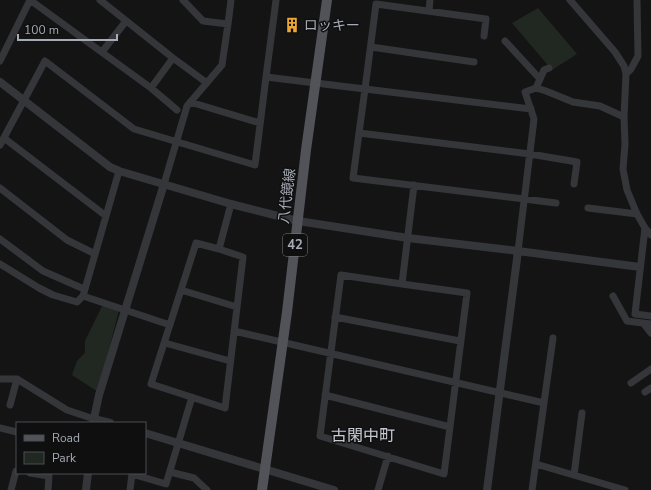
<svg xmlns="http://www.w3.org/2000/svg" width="651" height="490" viewBox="0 0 651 490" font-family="'Nunito Sans','Noto Sans JP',sans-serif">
	<rect width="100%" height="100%" fill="#141415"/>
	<path fill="#202821" d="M538 8 577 54 552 70 512 23Z
		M102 306 119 310 98 392 72 375 77 361 85 353V341Z"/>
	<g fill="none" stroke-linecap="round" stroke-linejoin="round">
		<path stroke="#35363a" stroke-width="7" d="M30 0 151 88 173 58 100 0
			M183 0 203 21 228 24 231 0
			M276 0 266 77 365 89 376 4 486 19 484 36
			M570 0 615 52 624 66 626 74 624 117 625 144 623 169 627 190 637 214 645 228 651 235
			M429 11 430 0
			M505 41 540 79
			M371 47 474 62
			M102 52 126 21
			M173 58 207 83
			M0 61 30 0
			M626 74 631 69 638 56 637 0
			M151 88 177 110
			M536 88 546 91 573 102 600 106 624 117
			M190 102 260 123
			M359 133 365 89 531 109
			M4 138 106 216
			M0 145 45 61 134 129 255 165 266 77
			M119 171 83 296 170 325
			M164 184 187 106 222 65 228 24
			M0 188 67 240 95 254
			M556 203 353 178 359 133 530 154 577 162 574 184
			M588 208 637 214
			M645 228 635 314 651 316
			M0 239 43 271 84 289
			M219 249 196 243 151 384 225 408 243 257 219 249 231 204
			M518 251 534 119 525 92 536 88 544 70 549 68
			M0 264 39 288 53 295 77 302 83 296
			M402 284 341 275 320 436 444 474 467 293 402 284 414 185
			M181 290 237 307
			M613 296 627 321 651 324
			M335 317 460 341
			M644 324 651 333
			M234 331 544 403 553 338
			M165 343 230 361
			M0 379H17L67 410 94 419
			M631 383 651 369
			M645 392 651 388
			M325 395 450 427
			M10 405 17 379
			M0 428 17 432
			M536 464 625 490
			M170 472 194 478 207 490
			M30 473 49 476 48 490
			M574 475 582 413
			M11 490 16 471H17
			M130 490 132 474 166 484 192 397
			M378 490 388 456
			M532 490 544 403"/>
		<path stroke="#35363a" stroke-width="8" d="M0 82 110 167 119 171 231 204 298 221 408 238 518 251 487 490
			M518 251 640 267
			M94 419 110 423
			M93 423 99 395 164 184
			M145 433 334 490
			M86 490 88 473"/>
		<path stroke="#515359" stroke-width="10" d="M262 490 287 312 306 150 327 0"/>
	</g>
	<defs>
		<g id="building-bare" transform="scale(1.2)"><path d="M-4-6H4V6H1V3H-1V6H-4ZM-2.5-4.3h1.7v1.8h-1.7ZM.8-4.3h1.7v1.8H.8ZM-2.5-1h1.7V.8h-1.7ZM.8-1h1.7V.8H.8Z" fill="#eba636" stroke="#0f0f10" stroke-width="2.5" paint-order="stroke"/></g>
	</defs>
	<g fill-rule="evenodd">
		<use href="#building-bare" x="292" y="25"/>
	</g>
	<g text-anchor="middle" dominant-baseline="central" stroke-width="3" stroke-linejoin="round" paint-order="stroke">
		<rect fill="#0f0f10" stroke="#797c84" stroke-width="1" x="283" y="234" width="24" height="22" rx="3"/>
		<g font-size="13" font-weight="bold" fill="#a6abb5">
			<text x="295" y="245">42</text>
		</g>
		<g font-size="14" fill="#a6abb5" stroke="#0f0f10" text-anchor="start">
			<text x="304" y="25">ロッキー</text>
		</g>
		<g font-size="14" fill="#a6abb5" stroke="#0f0f10">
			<text transform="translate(287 196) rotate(-83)">八代鏡線</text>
		</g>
		<g font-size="16" fill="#c7cad1" stroke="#0f0f10">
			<text x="363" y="436">古閑中町</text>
		</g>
	</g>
	<rect x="16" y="422" width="130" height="52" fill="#0f0f10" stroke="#4b4d52"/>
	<rect x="24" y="435" width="20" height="6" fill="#515359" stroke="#4b4d52"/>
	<text x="52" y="442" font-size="12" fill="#a6abb5">Road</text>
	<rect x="24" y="452" width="20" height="12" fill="#202821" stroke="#4b4d52"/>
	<text x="52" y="462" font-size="12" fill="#a6abb5">Park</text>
	<path d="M18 34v6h99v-6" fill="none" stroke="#a6abb5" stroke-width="2"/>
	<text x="24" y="34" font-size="12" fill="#a6abb5" stroke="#0f0f10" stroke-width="3" paint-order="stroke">100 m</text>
</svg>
